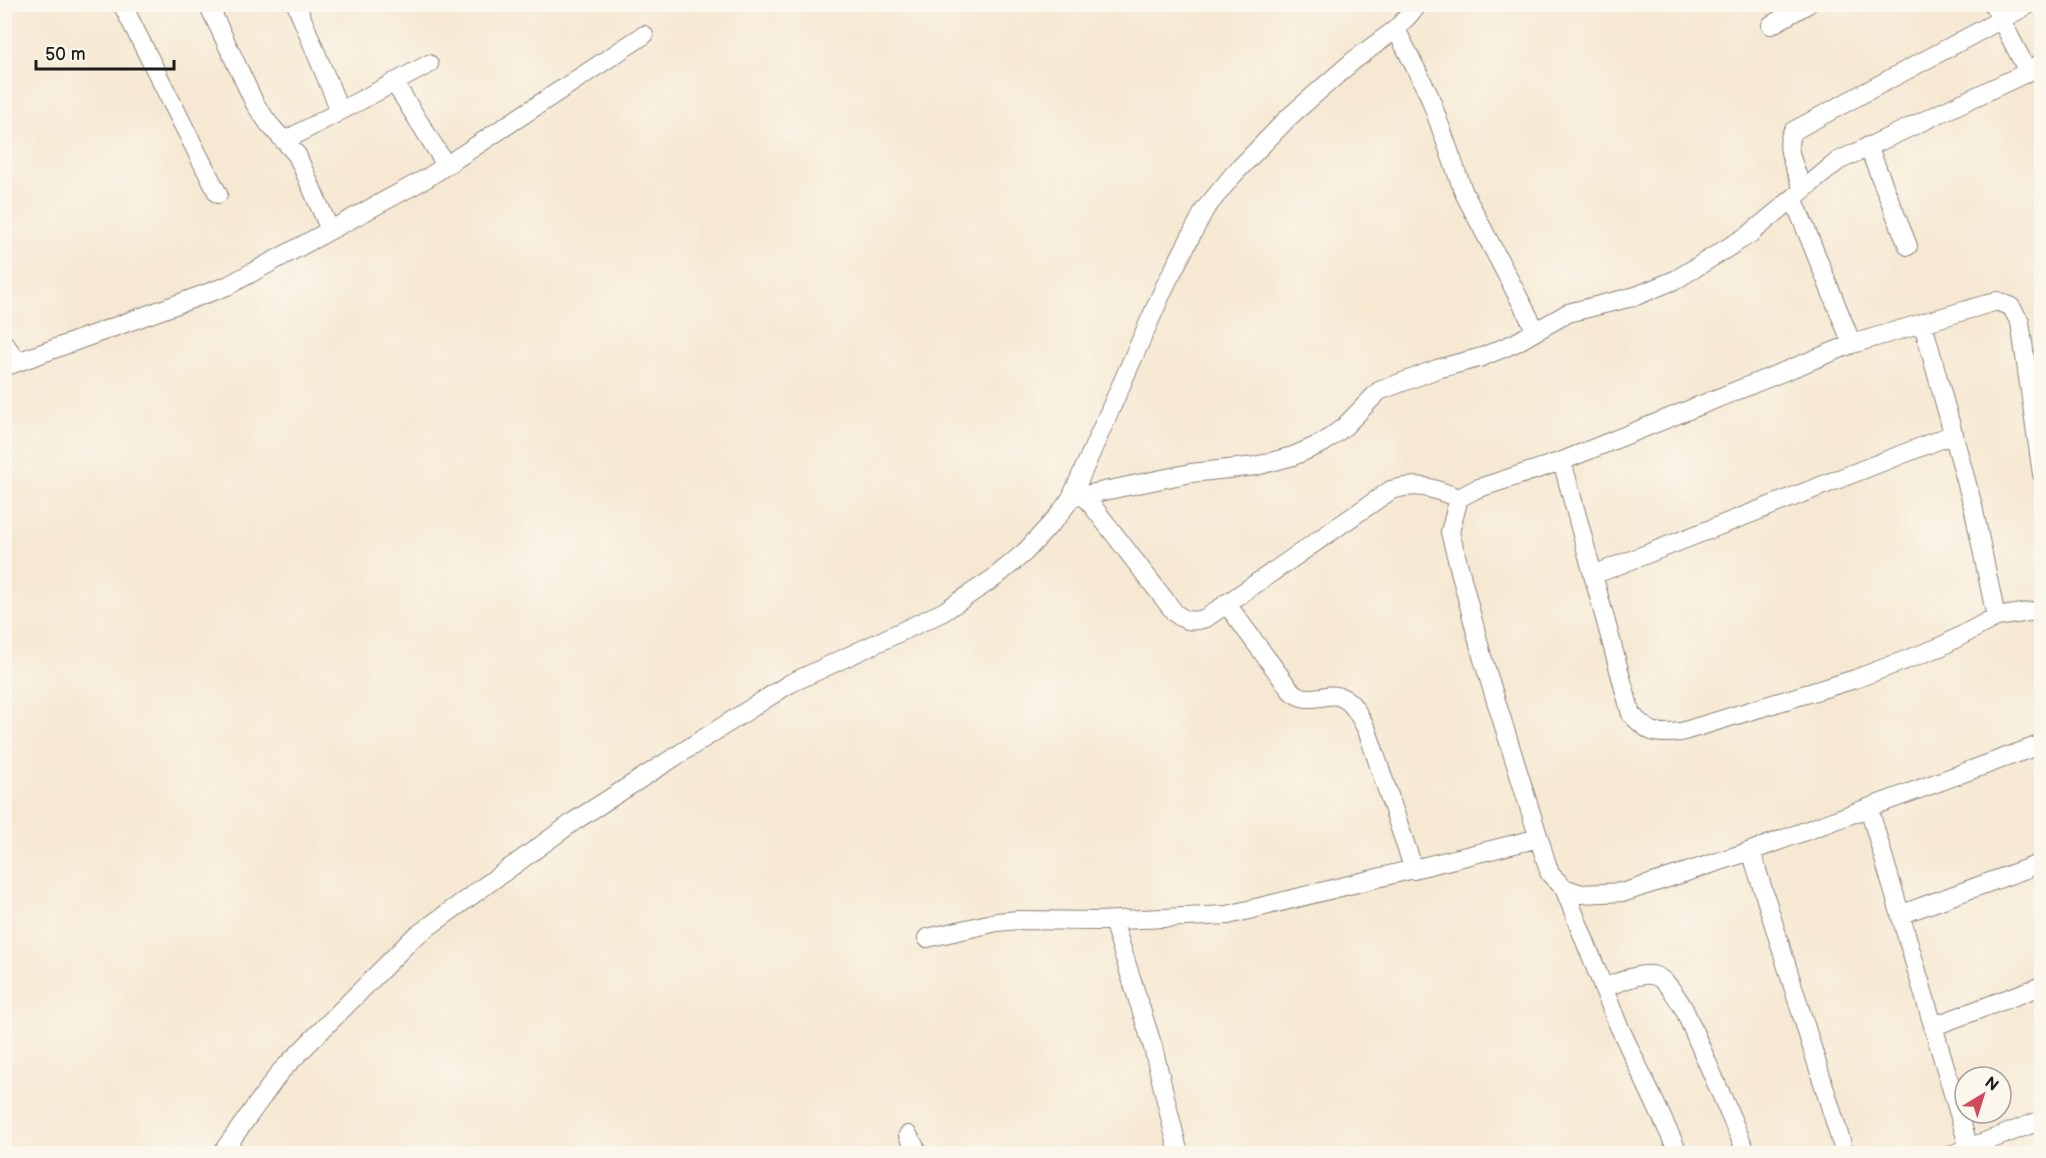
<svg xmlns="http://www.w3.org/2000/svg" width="2046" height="1158" viewBox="0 0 2046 1158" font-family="'Balsamiq Sans',sans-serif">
	<rect width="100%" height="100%" fill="#fbf7ec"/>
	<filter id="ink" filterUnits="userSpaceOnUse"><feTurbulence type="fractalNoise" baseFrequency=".0167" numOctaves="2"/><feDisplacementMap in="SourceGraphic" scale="12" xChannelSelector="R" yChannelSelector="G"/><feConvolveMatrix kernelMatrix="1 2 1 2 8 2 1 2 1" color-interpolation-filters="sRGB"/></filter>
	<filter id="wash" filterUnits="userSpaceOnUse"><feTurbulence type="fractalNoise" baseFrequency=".008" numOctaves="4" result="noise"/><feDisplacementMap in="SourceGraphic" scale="24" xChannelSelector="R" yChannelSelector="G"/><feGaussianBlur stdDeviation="1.35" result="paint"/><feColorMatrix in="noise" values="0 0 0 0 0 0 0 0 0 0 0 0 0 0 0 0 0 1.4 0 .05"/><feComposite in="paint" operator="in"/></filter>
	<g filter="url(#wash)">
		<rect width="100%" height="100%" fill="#f6e8d2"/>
	</g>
	<g filter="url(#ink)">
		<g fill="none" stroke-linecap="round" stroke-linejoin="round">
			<g stroke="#898277" stroke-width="20">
				<path id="minor" d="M122 4 218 194
					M208 4 255 104 269 124 297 155 330 230
					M296 4 340 111
					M1993 4 2028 72
					M1771 25 1808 4
					M1396 29 1429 95 1464 193 1536 331
					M394 82 446 165
					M284 141 429 64
					M1868 146 1908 246
					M1803 190C1798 173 1782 147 1793 131L2030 4
					M1794 200 1852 344
					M1923 324 1973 506 1996 617
					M4 343 18 362
					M4 367 227 286 427 178 644 35
					M1562 461 1631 714C1649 733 1654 735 1681 732L1855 679 1940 647 1996 617 2042 610
					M1084 495 1175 613C1186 622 1193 622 1206 618L1391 490C1421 482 1431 488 1459 498L1476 489 1562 461 1852 344 1997 301 2011 307 2020 322 2042 474
					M1075 497 1191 473 1256 466 1293 456 1323 443 1344 427 1379 391 1437 369 1482 357 1515 343 1568 313 1636 296 1677 279 1750 234 1838 161 2028 72 2042 62
					M1459 498 1450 532 1482 656 1550 874 1564 888 1581 894 1625 892 1751 851 2042 744
					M1593 575 1954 434
					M1226 603 1291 691C1312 709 1330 685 1349 702 1357 709 1362 721 1367 730L1414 870
					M1869 808 1969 1148
					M1751 851 1845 1154
					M1564 888 1617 1022 1679 1154
					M1902 914 2042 863
					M1113 921 1153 1047 1179 1154
					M927 938 997 922 1018 920 1098 921 1228 915 1539 838
					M1603 988C1650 971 1657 963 1684 1009L1747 1154
					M1934 1026 2042 986
					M908 1135 919 1154
					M221 1154 281 1071 413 938 576 820 789 684 943 612 994 578 1025 552 1059 515 1071 498 1165 286 1205 209 1233 175 1289 117 1353 61 1396 29 1419 4
					M1953 1154 2042 1120"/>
			</g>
			<use href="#minor" stroke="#fff" stroke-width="18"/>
		</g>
	</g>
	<rect width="2046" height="1158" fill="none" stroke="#fbf7ec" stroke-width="24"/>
	<g transform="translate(1983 1095) rotate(38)"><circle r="28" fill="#fbf7ec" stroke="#a29f99" stroke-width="1.5"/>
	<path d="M0-4.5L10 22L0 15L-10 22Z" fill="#d1495b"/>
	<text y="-9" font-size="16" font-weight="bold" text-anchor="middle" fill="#1c1c1c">N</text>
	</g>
	<path d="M36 60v9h138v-9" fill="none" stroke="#1c1c1c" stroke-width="3"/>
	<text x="45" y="60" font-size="18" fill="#1c1c1c" stroke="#fbf7ec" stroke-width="4.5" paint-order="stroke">50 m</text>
</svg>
